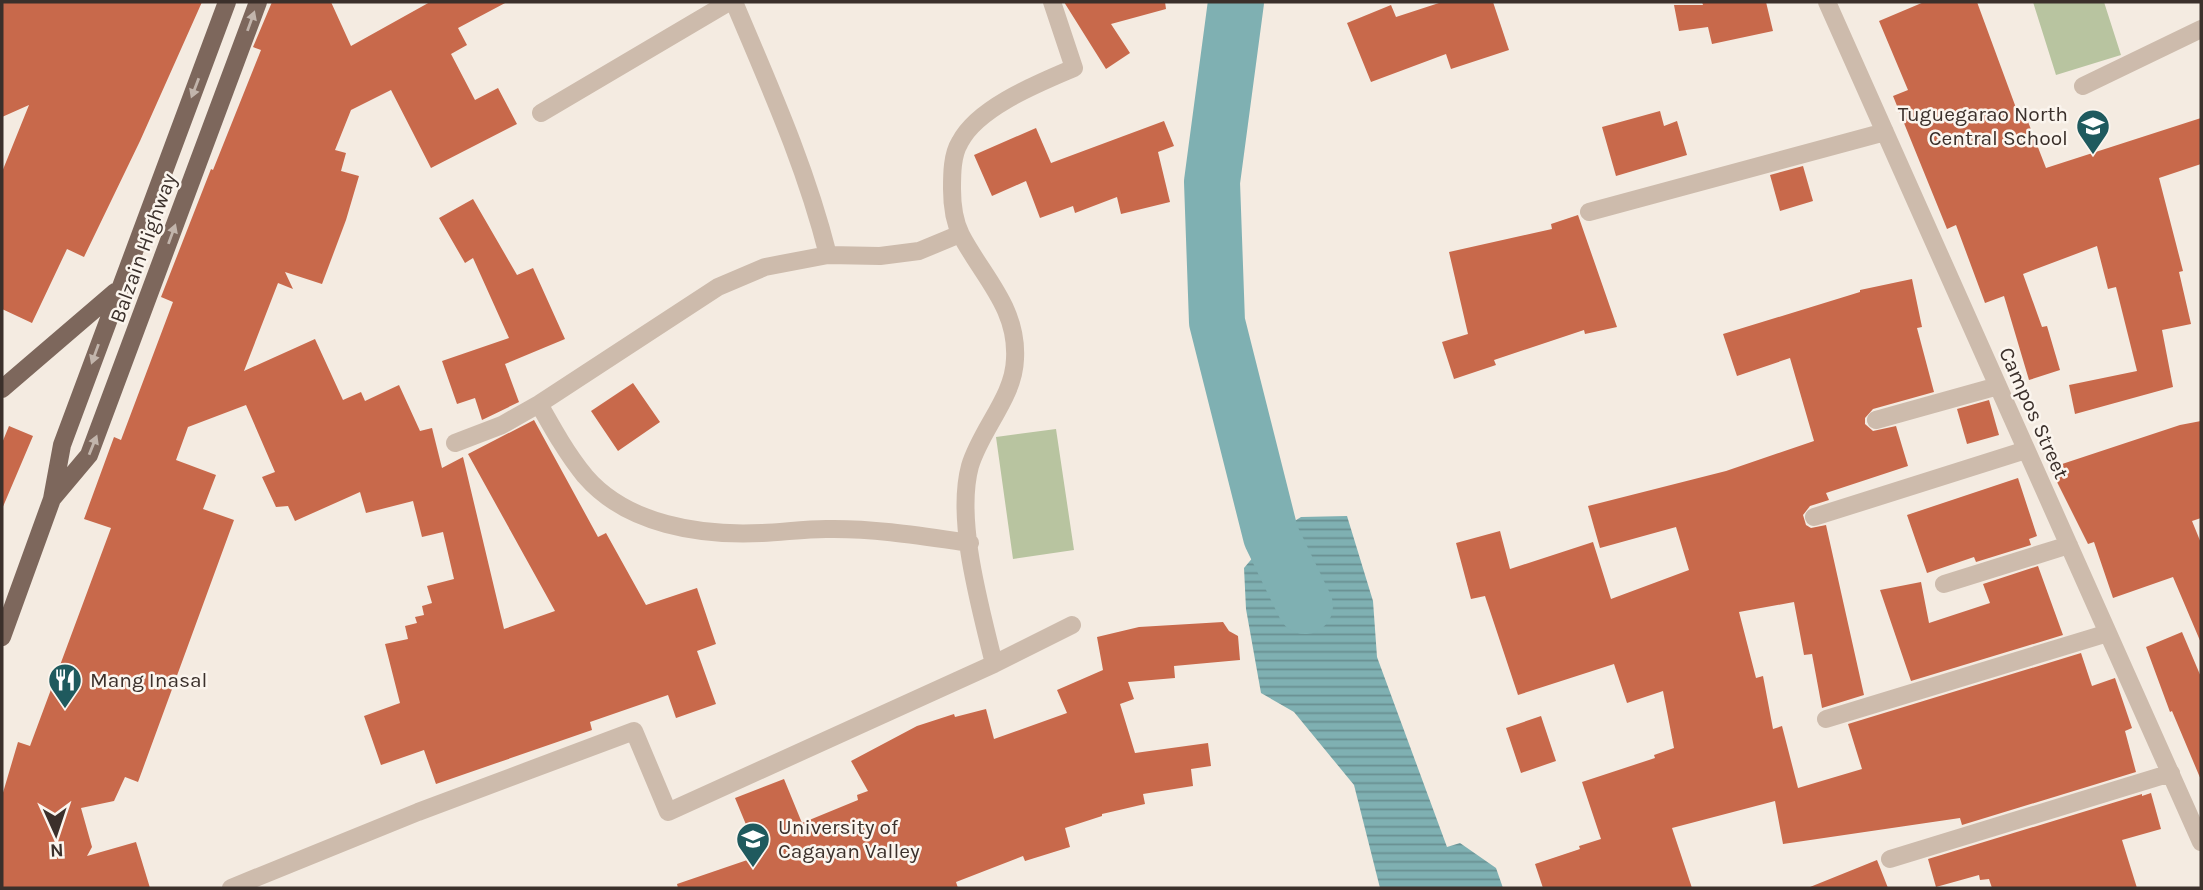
<svg xmlns="http://www.w3.org/2000/svg" width="2203" height="890" viewBox="0 0 2203 890" font-family="Karla,sans-serif">
	<defs>
		<pattern id="water-rules" width="6" height="5" patternUnits="userSpaceOnUse" patternTransform="scale(1.75)"><rect width="6" height="5" fill="#7fb0b2"/><path d="M0 2.5h6" fill="none" stroke="#699091"/></pattern>
	</defs>
	<rect width="100%" height="100%" fill="#f4ebe1"/>
	<path fill="#b8c4a0" d="M2033 2H2104L2121 55 2056 75Z
		M1056 429 1074 550 1013 559 996 437Z"/>
	<path fill="url(#water-rules)" d="M1347 516 1373 601 1377 657 1447 847 1460 843 1496 868 1503 888H1380L1354 785 1294 712 1261 693 1246 609 1244 568 1271 536 1301 517Z"/>
	<g fill="none" stroke-linecap="round" stroke-linejoin="round">
		<path stroke="#7fb0b2" stroke-width="56" d="M1236 2 1212 182 1217 322 1271 536 1305 606"/>
	</g>
	<path fill="#c8694b" d="M2 2H202L140 141 84 257 67 249 32 323 2 309V172L29 105 2 117Z
		M272 2H331L351 46 430 2H507L458 28 467 45 451 54 475 100 498 88 517 124 431 168 391 90 351 110 335 150 346 153 341 171 359 176 346 220 322 284 285 272 293 289 278 283 244 371 315 339 343 400 361 392 365 401 399 385 420 431 432 428 442 468 463 457 504 629 555 611 468 454 534 420 598 537 606 533 646 605 697 588 716 644 697 651 716 704 676 718 668 695 590 722 592 730 436 784 424 750 381 765 364 716 400 703 385 644 408 639 405 626 417 623 415 617 424 615 422 606 432 603 427 586 454 579 443 532 422 537 413 501 366 513 360 492 295 521 288 506 276 507 262 477 275 472 246 405 188 427 176 460 216 475 203 509 234 520 138 782 125 777 114 801 81 808 92 847 87 856 136 842 150 888H2V796L18 742 30 746 111 528 84 519 114 437 121 440 173 302 161 297 211 169 213 170 261 50 253 47Z
		M1064 2H1165L1166 9 1111 24 1130 53 1106 69Z
		M1442 2H1493L1509 50 1451 69 1446 54 1371 82 1347 23 1391 5 1396 17Z
		M1702 2H1766L1773 31 1712 44 1708 27 1679 31 1674 5H1703Z
		M1924 2H1977L2019 116 2025 114 2046 168 2201 118V164L2159 178 2183 271 2179 272 2191 324 2162 330 2173 387 2075 414 2069 385 2137 371 2116 287 2108 289 2097 246 2023 274 2042 327 2047 326 2060 370 2029 380 2004 296 1985 303 1956 225 1947 229 1893 96 1908 90 1879 21Z
		M1660 111 1664 126 1677 121 1687 155 1616 176 1602 127Z
		M1164 121 1174 146 1158 152 1170 202 1121 214 1117 197 1075 213 1073 206 1040 218 1026 181 992 196 974 155 1036 128 1051 163Z
		M1803 166 1813 201 1780 211 1770 175Z
		M473 199 517 275 533 268 565 339 505 364 519 402 482 420 475 398 457 404 442 361 509 338 473 258 465 263 439 218Z
		M1578 215 1617 327 1585 334 1584 330 1494 360 1496 365 1454 379 1442 342 1468 334 1449 252 1552 229 1551 224Z
		M1912 279 1922 327 1917 328 1934 392 1873 409 1865 418V424L1873 431 1896 426 1908 466 1826 493 1829 500 1810 506 1803 515 1806 525 1811 528 1826 525 1864 695 1822 708 1812 654 1804 655 1794 602 1739 612 1756 678 1763 676 1773 729 1782 726 1798 788 1862 769 1848 724 2081 653 2092 686 2115 678 2132 728 2125 731 2136 772 1962 825 1960 818 1783 844 1775 801 1672 828 1692 888H1543L1535 864 1580 849 1579 846 1601 839 1582 782 1655 758 1654 755 1674 748 1663 691 1627 703 1614 664 1518 695 1485 596 1471 599 1456 543 1500 531 1510 569 1593 542 1611 599 1689 570 1676 527 1600 548 1588 506 1726 471 1814 441 1790 358 1737 376 1723 334 1860 292V290Z
		M633 383 660 422 618 451 591 411Z
		M1989 400 1999 435 1967 444 1957 409Z
		M2201 421V518L2192 521 2201 543V643L2173 577 2113 598 2094 542 2088 544 2050 468 2180 425Z
		M9 426 33 436 2 509V443Z
		M2018 478 2037 536 2029 539 2031 545 1976 562 1974 557 1927 573 1907 515Z
		M2038 566 2063 635 1911 681 1880 590 1921 582 1929 623 1990 603 1983 584Z
		M1223 622 1229 631 1238 636 1240 660 1174 666 1175 678 1128 682 1134 699 1120 704 1135 753 1208 743 1211 766 1191 769 1193 786 1143 794 1145 804 1102 814V816L1065 828 1070 847 1025 861 1023 856 956 882 958 888H678L677 884 759 856 735 798 784 779 802 823 858 800 857 795 868 791 851 761 917 726 954 714 955 717 986 709 994 739 1067 713 1057 690 1103 670 1097 637 1139 627Z
		M2182 632 2201 677V780L2172 711 2170 712 2146 647Z
		M1541 716 1556 761 1521 773 1506 728Z
		M2151 793 2161 829 2122 840 2137 888H1992L1989 879 1980 880 1979 875 1936 887 1928 859 2142 794V796Z
		M1877 860 1888 888H1810V887Z"/>
	<g fill="none" stroke-linecap="round" stroke-linejoin="round">
		<path stroke="#cdbbac" stroke-width="18" d="M734 2C769 85 806 167 828 255
			M1827 2 2201 842
			M2083 86 2201 29
			M541 113 729 2
			M1589 212 1885 132
			M539 404C553 429 567 454 585 476 627 525 701 536 762 533 784 532 805 529 826 529 874 528 922 536 970 543
			M1876 420 1998 386
			M455 443 502 425 539 404 718 287 765 267 828 255 880 256 919 251 960 234
			M1814 517 2026 450
			M1944 584 2069 545
			M994 664C981 609 955 521 970 466 981 429 1014 397 1015 359 1018 308 983 277 961 235 954 221 952 204 952 189 952 174 952 155 960 142 978 107 1039 83 1074 68L1052 2
			M1826 719 2108 633
			M1890 859 2171 773
			M231 888 418 812 634 731 668 812 994 664 1072 625"/>
		<path stroke="#7d675c" stroke-width="18" d="M2 389 115 292
			M52 499 89 455 258 2
			M2 637 52 499 62 445 227 2"/>
	</g>
	<defs><path id="oneway-solid" d="M-6-.8H1V-3.2L6.5 0L1 3.2V.8H-6Z" transform="scale(1.75)"/></defs>
	<g fill="#c2b5ac">
		<use href="#oneway-solid" transform="translate(251 21) rotate(-70)"/>
		<use href="#oneway-solid" transform="translate(195 88) rotate(111)"/>
		<use href="#oneway-solid" transform="translate(172 234) rotate(-70)"/>
		<use href="#oneway-solid" transform="translate(95 354) rotate(110)"/>
		<use href="#oneway-solid" transform="translate(93 445) rotate(-68)"/>
	</g>
	<defs>
		<g id="school-pin" transform="scale(1.75)"><path d="M0 17L-7.5 6A9.5 9.5 0 1 1 7.5 6Z" fill="#1f5a5e" stroke="#fbf5ee"/><path d="M0-5L7-2L0 1L-7-2ZM-4 1L0 2.5L4 1V4Q0 6-4 4Z" fill="#fff"/></g>
		<g id="restaurant-pin" transform="scale(1.75)"><path d="M0 17L-7.5 6A9.5 9.5 0 1 1 7.5 6Z" fill="#1f5a5e" stroke="#fbf5ee"/><path d="M-5-6h1v4h1v-4h1v4h1v-4h1v5L-1.5 .5V6h-2V.5L-5-1ZM5-6V6H3V1.5H1.5Q1.5-4 5-6Z" fill="#fff"/></g>
		<g id="university-pin" transform="scale(1.75)"><path d="M0 17L-7.5 6A9.5 9.5 0 1 1 7.5 6Z" fill="#1f5a5e" stroke="#fbf5ee"/><path d="M0-5L7-2L0 1L-7-2ZM-4 1L0 2.5L4 1V4Q0 6-4 4Z" fill="#fff"/></g>
	</defs>
	<g fill-rule="evenodd">
		<use href="#school-pin" x="2093" y="126"/>
		<use href="#restaurant-pin" x="65" y="680"/>
		<use href="#university-pin" x="753" y="839"/>
	</g>
	<g text-anchor="middle" dominant-baseline="central" stroke-width="5" stroke-linejoin="round" paint-order="stroke">
		<g font-size="21" fill="#3b302b" stroke="#fbf5ee" text-anchor="start">
			<text x="2068" y="114" text-anchor="end">Tuguegarao North<tspan x="2068" dy="24">Central School</tspan></text>
			<text x="90" y="680">Mang Inasal</text>
			<text x="778" y="827">University of<tspan x="778" dy="24">Cagayan Valley</tspan></text>
		</g>
		<g font-size="21" fill="#3b302b" stroke="#fbf5ee">
			<text transform="translate(143 248) rotate(-70)">Balzain Highway</text>
			<text transform="translate(2034 413) rotate(66)">Campos Street</text>
		</g>
	</g>
	<rect width="2203" height="890" fill="none" stroke="#3b302b" stroke-width="7"/>
	<g transform="translate(56 834) rotate(177)" stroke="#fbf5ee" stroke-width="5" paint-order="stroke">
	<path d="M0-5L12 26L0 18L-12 26Z" fill="#3b302b"/>
	<text y="-10" font-size="19" font-weight="bold" text-anchor="middle" fill="#3b302b">N</text>
	</g>
</svg>
